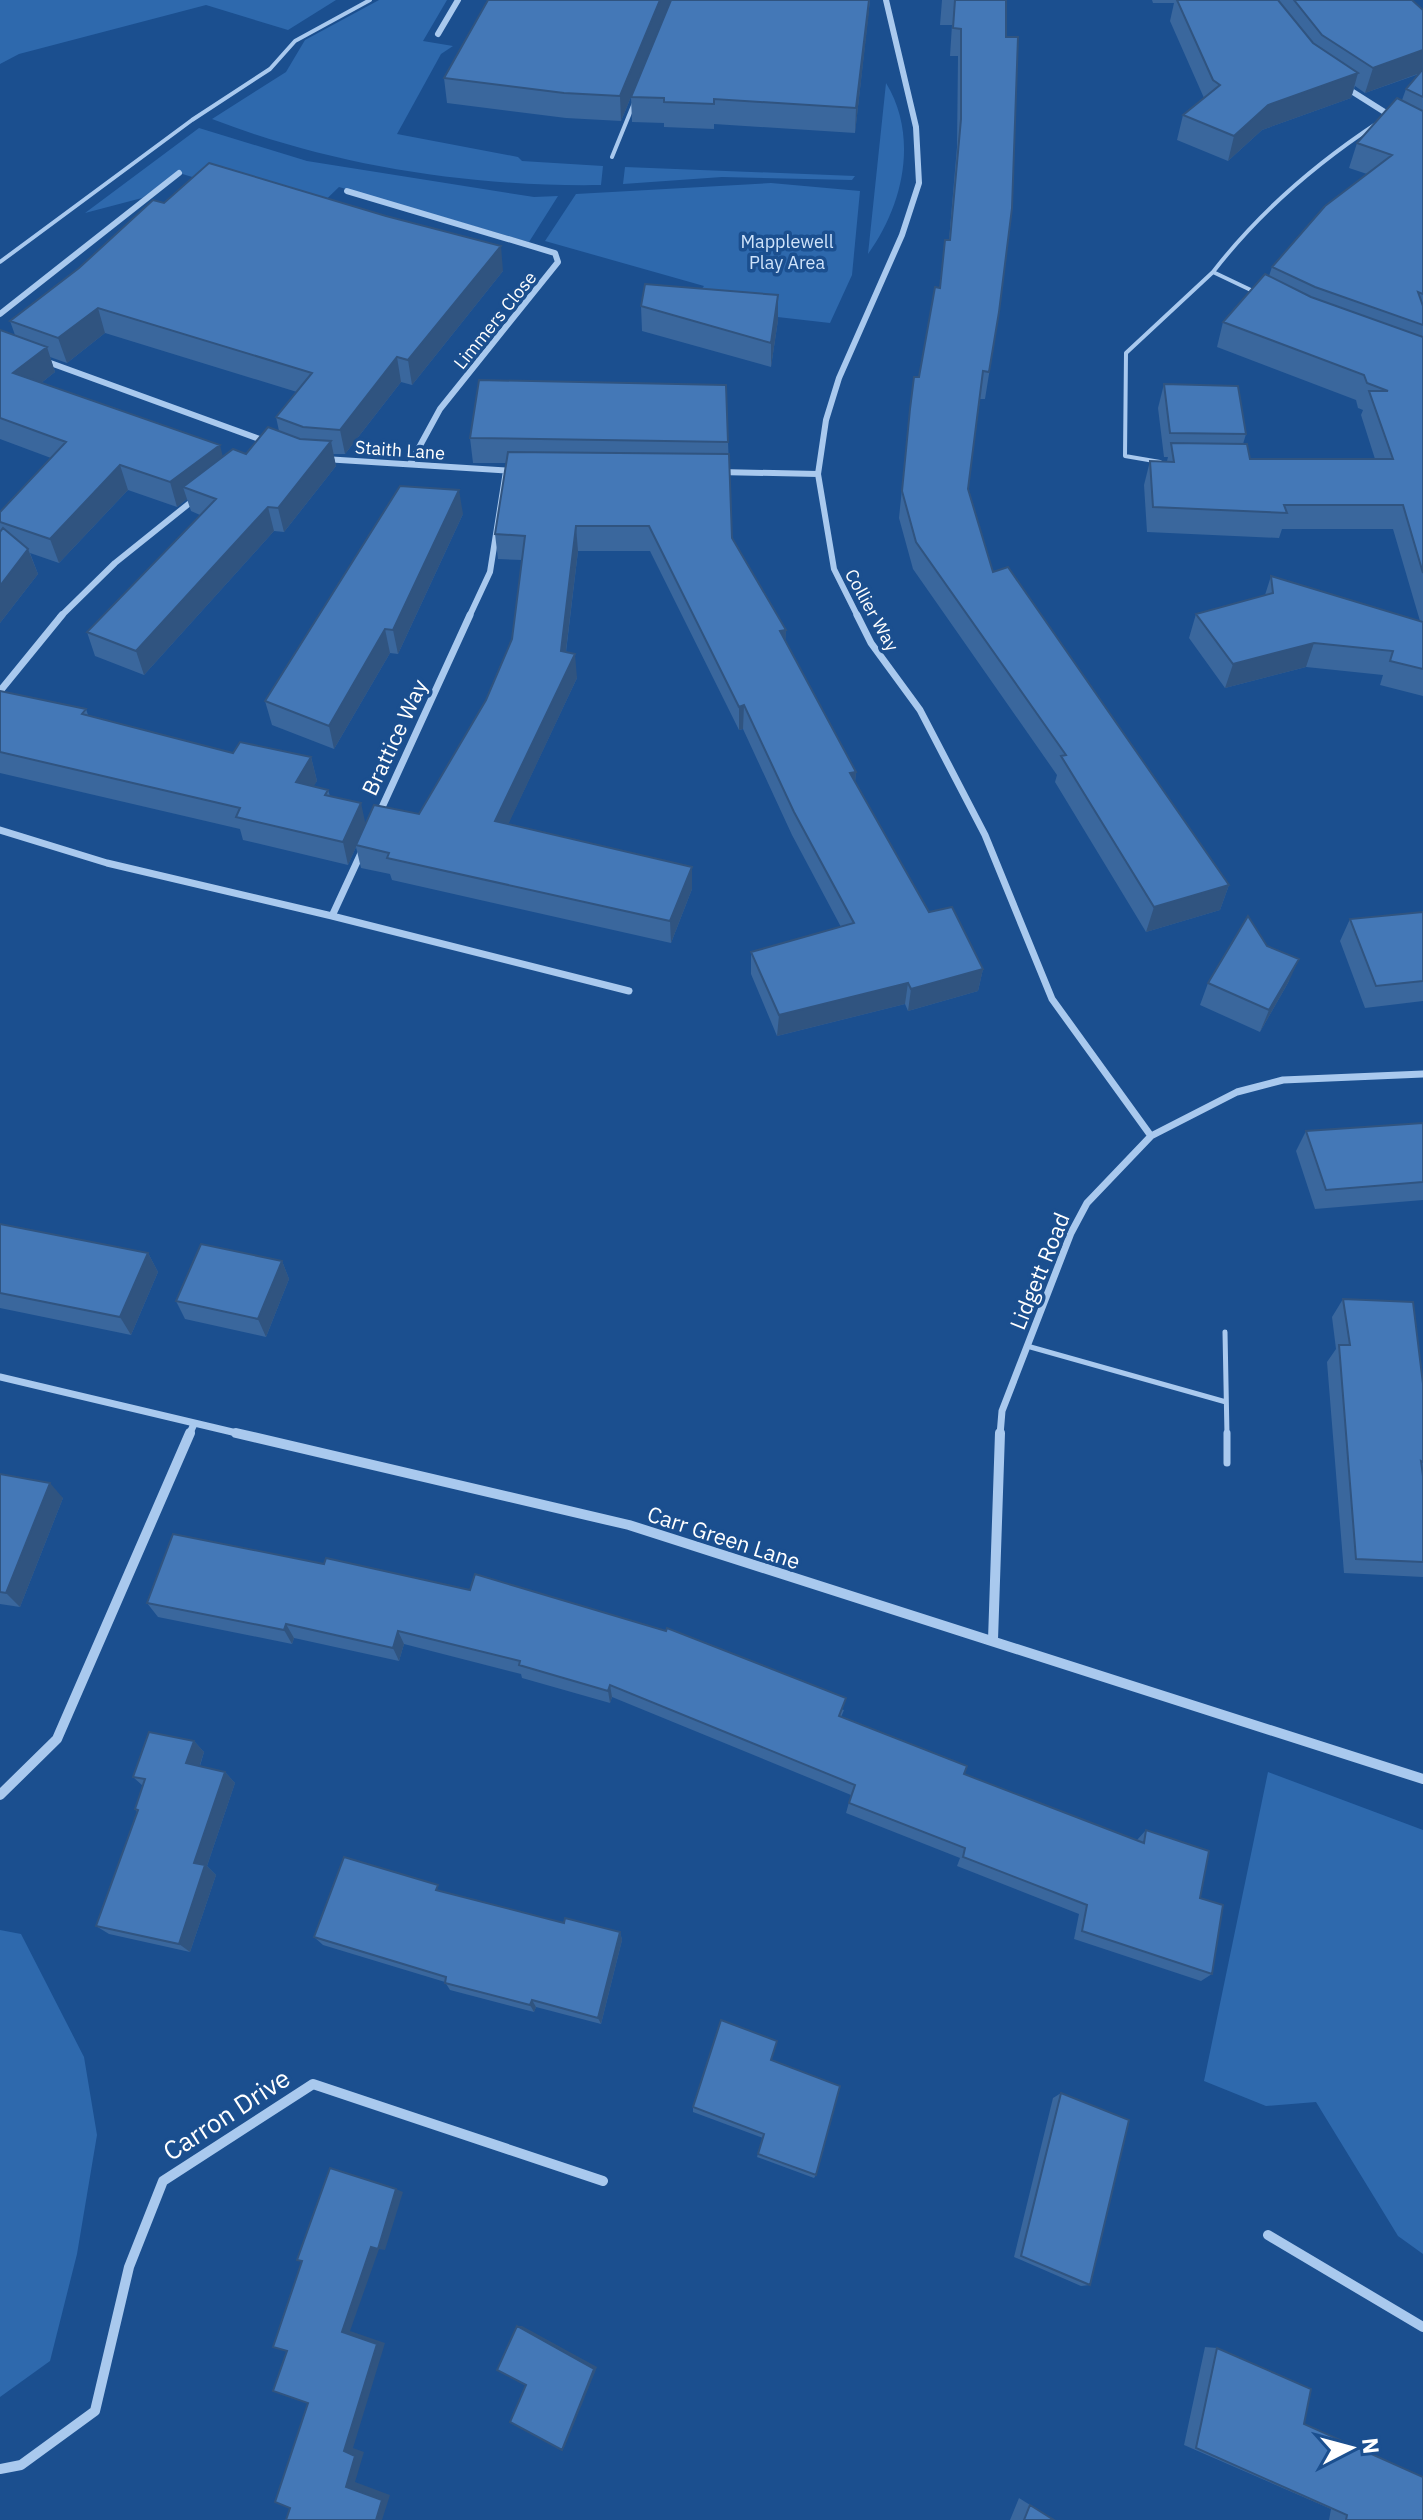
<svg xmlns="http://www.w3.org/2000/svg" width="1423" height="2520" viewBox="0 0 1423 2520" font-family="'IBM Plex Sans',sans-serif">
	<rect width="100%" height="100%" fill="#1b4f8f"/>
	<path fill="#2e69ad" d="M0 0H336L288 30 206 5 19 54 0 64Z
		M379 0H447L423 41 453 46 441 54 397 134 518 157 522 161 603 166 601 185C471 187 334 166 212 119L286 72 305 40Z
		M886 83C919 137 903 206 868 254Z
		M199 128 307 161 534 197 558 196 529 242 339 187 312 213 179 173 142 198 85 213Z
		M625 167 855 176 852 180 722 177 623 184Z
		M771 183 860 191 852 275 830 323 688 307 704 286 545 241 576 194Z
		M1268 1772 1423 1830V2254L1398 2236 1316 2102 1266 2106 1204 2081Z
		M0 1930 21 1934 84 2057 97 2135 77 2254 50 2361 0 2397Z"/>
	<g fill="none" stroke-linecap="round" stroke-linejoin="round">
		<path stroke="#a9c9ee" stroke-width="4" d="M612 157 634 103
			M0 262 192 120 270 69 295 41 370 0
			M1255 292 1213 272C1260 211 1315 164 1379 122
			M1160 462 1125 456 1126 353 1213 272"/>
		<path stroke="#a9c9ee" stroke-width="5" d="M1225 1332 1227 1435
			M1027 1346 1226 1402"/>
		<path stroke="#a9c9ee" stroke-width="7" d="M1227 1433V1463"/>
		<path stroke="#a9c9ee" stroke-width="6" d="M438 34 458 0
			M1345 87 1394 118
			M347 191 555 253 558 262 440 409 410 464
			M0 314 179 173
			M45 361 265 441
			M324 459 514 471
			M719 472 818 474
			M60 617 115 563 196 498
			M469 617 490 572 506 471
			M858 617 834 569 818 474 826 420 839 378 902 235 919 183 916 127 886 0"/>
		<path stroke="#a9c9ee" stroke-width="7" d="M857 615 871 643 920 710 985 835 1052 999 1151 1136
			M0 691 62 615
			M378 816 470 615
			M0 830 107 863 332 916 362 851
			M332 916 629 991
			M0 1377 245 1435
			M189 1435 194 1424
			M1000 1435 1002 1411 1071 1233 1087 1203 1151 1136 1237 1092 1283 1080 1423 1074"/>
		<path stroke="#a9c9ee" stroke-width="10" d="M236 1433 629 1525 1423 1779
			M993 1640 1000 1433
			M0 1795 57 1739 190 1433
			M1268 2235 1423 2327
			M0 2469 21 2465 95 2411 129 2267 163 2181 313 2084 603 2181"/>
	</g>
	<path fill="#3a679d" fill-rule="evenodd" d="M870 0 855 133 714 124V129L664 127V123L632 122 631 97 621 121 566 118 447 103 444 78Z
		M942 0H1006L999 312 985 399H980L968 489 993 572 1229 885 1220 910 1146 932 1055 782 1057 775 913 569 899 518 910 409 919 377 940 288 949 240 957 147 958 56H950L952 25H940Z
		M1152 0H1412L1423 10V696L1380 685 1383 675 1306 667 1225 688 1189 638 1196 614 1265 595 1271 576 1420 621 1393 529H1282L1279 538 1147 532 1144 485 1150 461H1167L1168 457H1164L1158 408 1164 384 1246 434 1243 444 1250 459H1375L1361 415 1363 410 1358 408 1356 400 1217 347 1223 322 1269 276 1272 267 1367 174 1349 168 1357 143 1402 100 1406 89 1419 74 1365 93 1355 86 1351 98 1262 130 1228 161 1177 140 1183 115 1204 98 1170 21 1174 3H1153Z
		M164 203 503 271 412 385 401 382 345 454H333L336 466 284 532 274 531 144 675 95 656 87 632 200 515 191 511 187 499 177 507 128 490 59 563 30 553 38 574 0 623V512L51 458 0 439V330L15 335 10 321ZM105 333 297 392 276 417 279 431 246 454 223 457 41 383 55 372 50 357 67 363Z
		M641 306 778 320 771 367 642 331Z
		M470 438 728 442 732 538 786 630 785 641 856 772 855 782 929 912 983 969 978 991 908 1011 905 1004 777 1036 751 974V952L841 927 792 835 743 729 739 730 650 551H578L566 652 577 678 508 824 692 889 671 943 392 880 390 874 361 868 356 847 348 865 243 840 240 829 0 773V691L86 709 88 715 233 753 311 757 317 781 313 786 328 790 330 796 366 823 419 814 486 700 512 639 522 560 498 559 495 534 507 463H473Z
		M463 514 398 654 390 653 334 749 272 725 265 701Z
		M1423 912V1001L1365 1008 1340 941 1350 919Z
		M1267 946 1289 981 1260 1032 1200 1005 1208 983Z
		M1423 1123V1200L1315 1209 1296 1151 1306 1131Z
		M0 1224 148 1253 158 1272 131 1335 0 1308Z
		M282 1261 289 1279 266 1337 185 1319 176 1301Z
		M1343 1299 1423 1384V1577L1344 1573 1327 1362 1336 1349 1332 1317Z
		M0 1474 63 1498 20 1607 0 1604Z
		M173 1534 844 1710 841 1717 964 1774 1137 1840 1146 1830 1200 1898 1212 1974 1201 1981 1074 1939 1079 1914 957 1866 960 1858 846 1813 851 1795 612 1697 610 1703 522 1678 521 1674 404 1644 399 1661 294 1638 292 1644 158 1617 147 1603Z
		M194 1741 204 1752 200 1766 225 1772 235 1783 207 1866 216 1875 190 1952 109 1934 96 1926 137 1812 135 1809 143 1786 133 1777Z
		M443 1892 564 1923 620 1932 622 1940 601 2024 536 2007 534 2012 450 1990 445 1982 323 1945 314 1937Z
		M771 2060 816 2175 814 2178 757 2157 763 2138 693 2112V2107Z
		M1061 2093 1090 2285 1081 2286 1014 2257 1053 2098Z
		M1205 2347 1217 2348 1304 2424 1423 2520H1329L1331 2509 1184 2445Z
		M1019 2498 1054 2520H1010Z"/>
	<path fill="#305480" d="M660 0H671L621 121 620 96Z
		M869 0V12L855 133 856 108Z
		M1423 50V72L1365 93 1373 68Z
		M1358 73 1351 98 1262 130 1228 161 1234 136 1268 105Z
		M501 246 503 271 412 385 408 360Z
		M778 295V320L771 367V343Z
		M98 308 105 333 67 363 58 338Z
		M47 347 55 372 22 398 13 373Z
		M397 357 401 382 345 454 340 430Z
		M331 441 336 466 284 532 278 508Z
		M220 445 226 469 183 487 187 499 177 507 170 482Z
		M120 465 128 490 59 563 50 539Z
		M459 490 463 514 398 654 393 630Z
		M268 507 274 531 144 675 136 651Z
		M576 526 578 551 563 675 561 651Z
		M28 549 38 574 0 623V586Z
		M385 629 390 653 334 749 329 726Z
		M786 630 785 654 780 631Z
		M1314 643 1306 667 1225 688 1233 664Z
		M575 654 577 678 499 844 495 821Z
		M744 705 743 729 739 730V707Z
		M311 757 317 781 302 805 296 782Z
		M856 772 854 795 850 773Z
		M361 803 366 826 356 845V847L348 865 343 842Z
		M692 867V889L671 943 670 921Z
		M1229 885 1220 910 1146 932 1154 907Z
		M1299 959 1289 981 1260 1032 1269 1010Z
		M983 969 978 991 908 1011 911 989Z
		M908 983 905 1004 777 1036 779 1015Z
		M148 1253 158 1272 131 1335 120 1317Z
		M282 1261 289 1279 266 1337 258 1319Z
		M50 1483 63 1498 20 1607 6 1593Z
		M286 1624 294 1638 292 1644 284 1630Z
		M398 1631 404 1644 399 1661 393 1648Z
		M610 1685 612 1697 610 1703 608 1691Z
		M194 1741 204 1752 197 1774 186 1763Z
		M225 1772 235 1783 207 1866 216 1875 190 1952 179 1944 194 1863Z
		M620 1932 622 1940 601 2024 598 2018Z
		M532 2000 536 2007 534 2012 530 2005Z
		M396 2189 403 2192 385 2250 379 2249 350 2331 385 2343 353 2448 364 2452 355 2482 390 2495 382 2520H376L346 2487 344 2451 342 2332 371 2247Z
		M517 2326H522L597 2367 565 2446 562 2450Z"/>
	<path fill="#4478b7" stroke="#305480" stroke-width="2" d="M488 0H660L620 96 564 93 444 78Z
		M671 0H869L856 108 714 99V104L664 102V98L631 97Z
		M955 0H1006V37H1018L1012 208 999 312 989 372 983 371 968 489 993 572 1008 567 1229 885 1154 907 1061 756 1066 755 916 542 902 491 910 409 914 377H919L935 287 940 288 945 240H950L961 119V29L953 28Z
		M1177 0H1278L1313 43 1358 73 1268 105 1234 136 1183 115 1220 85 1213 80Z
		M1294 0H1412L1423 10V50L1373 68 1322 35Z
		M1423 69V97L1406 89Z
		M1397 98 1423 111V294L1418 292 1423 306V325L1315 287 1272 267 1325 206 1392 155 1357 143Z
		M209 163 386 216 501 246 408 360 397 357 340 430 303 427 276 417 312 373 98 308 58 338 10 321 79 268 153 200 164 203Z
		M1265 274 1311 297 1423 337V573L1403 505H1284L1287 513 1153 507 1150 461 1174 462 1171 443 1247 444 1250 459H1393L1369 391H1388L1367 383 1364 375 1223 322Z
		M645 284 778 295 771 343 641 306Z
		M0 330 47 347 13 373 220 445 170 482 120 465 50 539 0 522V512L66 442 0 418Z
		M479 380 726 385 728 442 470 438Z
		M1164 384 1238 386 1246 434 1170 433Z
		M268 427 300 439 331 441 278 508 268 507 136 651 87 632 216 499 183 487 233 449 246 454Z
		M508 452 729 454 732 538 786 630 780 631 856 772 850 773 929 912 952 907 983 969 911 989 908 983 779 1015 751 952 854 923 794 812 744 705 739 707 649 526H576L561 651 575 654 495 821 692 867 670 921 387 858 389 853 356 845 374 805 419 814 486 700 512 639 525 536 495 534Z
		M400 486 459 490 393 630 385 629 329 726 265 701Z
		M3 528 28 549 0 586V532Z
		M1271 576 1423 622V669L1390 661 1393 651 1314 643 1233 664 1196 614 1273 593Z
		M0 691 86 709 82 714 233 753 240 742 311 757 296 782 328 790 325 795 361 803 343 842 236 817 240 808 0 752Z
		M1423 912V981L1376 986 1350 919Z
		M1248 916 1267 946 1299 959 1269 1010 1208 983Z
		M1423 1123V1182L1326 1190 1306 1131Z
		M0 1224 148 1253 120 1317 0 1293Z
		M201 1244 282 1261 258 1319 176 1301Z
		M1343 1299 1413 1302 1423 1384V1462L1421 1461 1423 1476V1562L1356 1559 1339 1345H1350Z
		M0 1474 50 1483 6 1593 0 1592Z
		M173 1534 324 1564 326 1558 470 1590 475 1574 666 1631 667 1628 846 1698 839 1716 967 1766 964 1774 1144 1843 1146 1830 1209 1851 1200 1898 1223 1905 1212 1974 1082 1931 1087 1905 963 1857 965 1848 849 1803 855 1785 610 1685 608 1691 519 1665 520 1661 398 1631 393 1648 286 1624 284 1630 147 1603Z
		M149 1732 194 1741 186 1763 225 1772 194 1863 205 1865 179 1944 96 1926 138 1810 135 1809 145 1779 133 1777Z
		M344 1857 438 1885 436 1890 564 1923 565 1918 620 1932 598 2018 532 2000 530 2005 445 1983 446 1977 314 1937Z
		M721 2020 777 2041 771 2060 840 2086 816 2175 758 2154 764 2134 693 2107Z
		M1061 2093 1129 2120 1090 2285 1021 2256Z
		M330 2168 396 2189 378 2249 371 2247 342 2332 377 2344 344 2451 355 2456 346 2487 382 2500 376 2520H286L290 2508 275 2502 308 2403 273 2391 287 2351 273 2347 302 2261 297 2260Z
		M517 2326 594 2369 562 2450 510 2422 526 2385 497 2370Z
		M1217 2348 1311 2389 1304 2424 1423 2477V2520H1346L1347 2515 1196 2448Z
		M1030 2505 1054 2520H1024Z"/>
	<g text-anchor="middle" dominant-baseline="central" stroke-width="7" stroke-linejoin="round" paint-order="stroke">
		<g font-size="18" fill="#cfe3fa" stroke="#1b4f8f">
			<text x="787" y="241">Mapplewell<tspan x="787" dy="21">Play Area</tspan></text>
		</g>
		<g font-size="18" fill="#fff" stroke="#1b4f8f">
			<text transform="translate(495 320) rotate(-51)">Limmers Close</text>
			<text transform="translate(400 450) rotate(4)">Staith Lane</text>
			<text transform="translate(872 610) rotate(61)">Collier Way</text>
		</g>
		<g font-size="22" fill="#fff" stroke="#1b4f8f">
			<text transform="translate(394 737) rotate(-65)">Brattice Way</text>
			<text transform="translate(1039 1271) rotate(-68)">Lidgett Road</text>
			<text transform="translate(724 1537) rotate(18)">Carr Green Lane</text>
		</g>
		<g font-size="26" fill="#fff" stroke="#1b4f8f">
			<text transform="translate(226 2114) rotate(-33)">Carron Drive</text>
		</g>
	</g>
	<g transform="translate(1351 2448) rotate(84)" stroke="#1b4f8f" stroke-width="6" paint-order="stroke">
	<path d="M0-6L14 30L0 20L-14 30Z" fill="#ffffff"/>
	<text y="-12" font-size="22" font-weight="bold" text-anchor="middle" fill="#ffffff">N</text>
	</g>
</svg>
